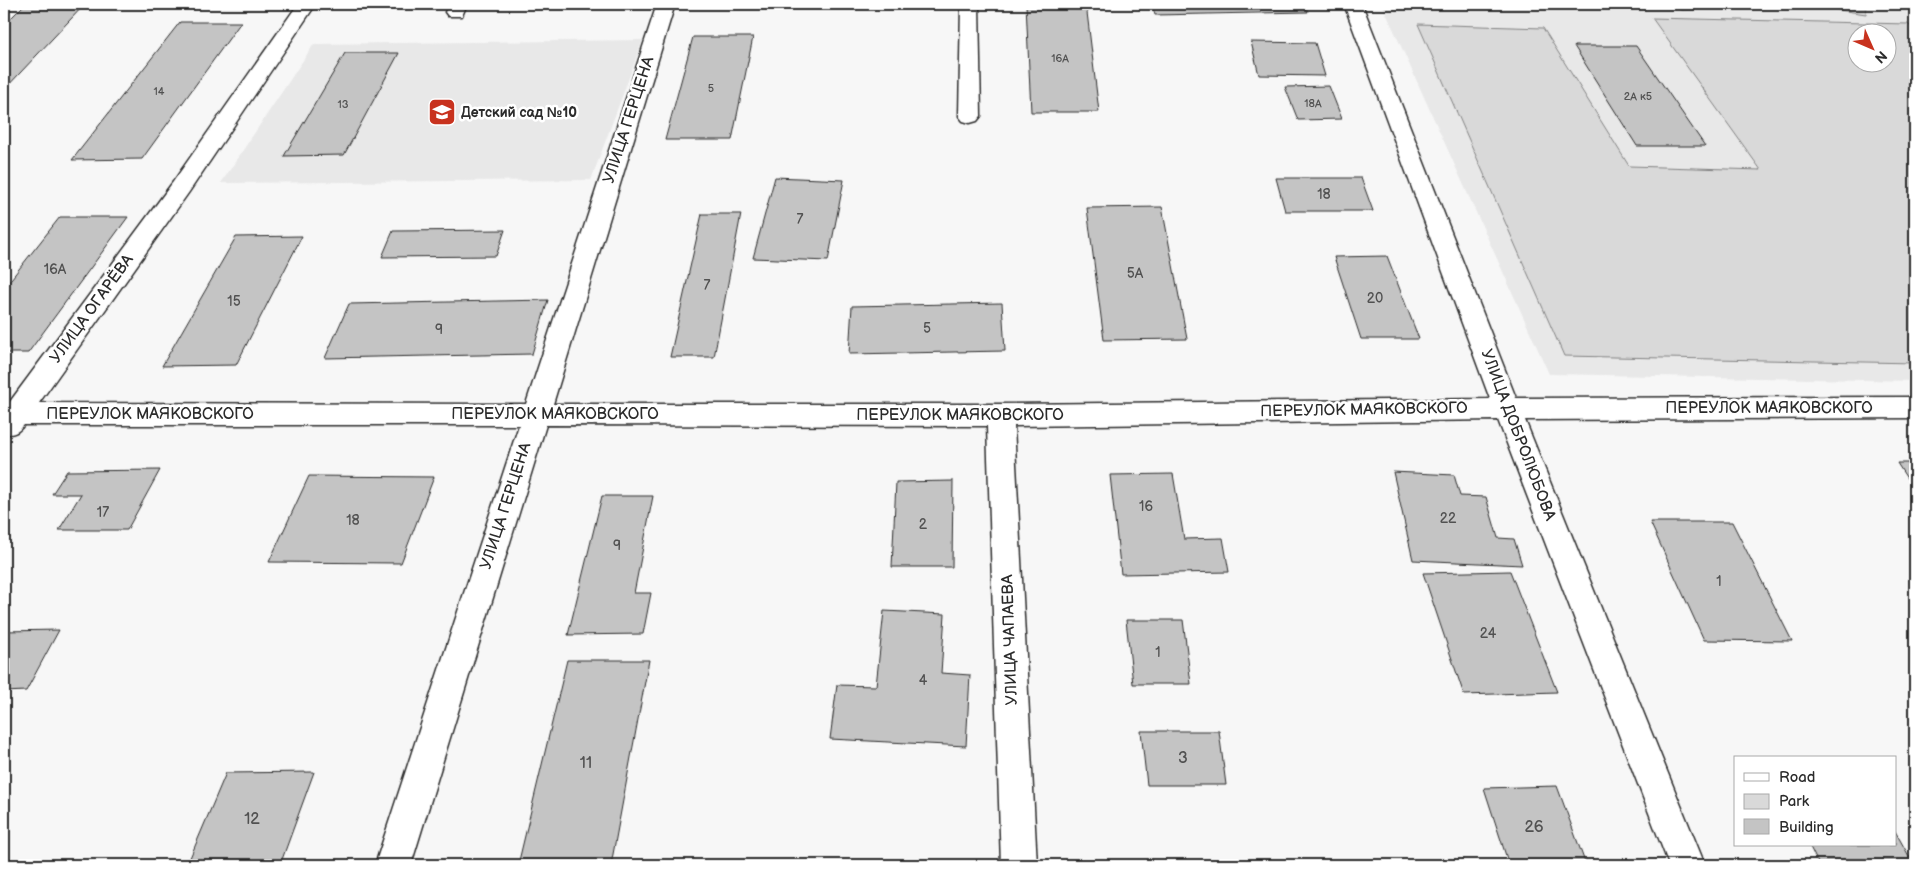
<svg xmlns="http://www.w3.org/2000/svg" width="1919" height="869" viewBox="0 0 1919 869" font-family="'Balsamiq Sans',sans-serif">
	<rect width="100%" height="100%" fill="#f7f7f7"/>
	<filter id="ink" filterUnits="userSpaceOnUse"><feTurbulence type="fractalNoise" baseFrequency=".02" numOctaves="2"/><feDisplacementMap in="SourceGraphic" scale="10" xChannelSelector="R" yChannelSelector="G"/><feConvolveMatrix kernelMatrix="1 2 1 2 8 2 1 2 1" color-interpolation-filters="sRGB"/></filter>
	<g filter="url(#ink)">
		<path fill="#e8e8e8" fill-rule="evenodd" d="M1382 4H1915V381L1549 374ZM1856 32H1886V62H1856Z
			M643 40 591 180 221 183 314 44Z"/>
		<path fill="#d9d9d9" stroke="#828282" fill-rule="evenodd" d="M1668 4H1767L1765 8 1682 10Z
			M1798 4H1867L1866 14Z
			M1652 18 1908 24 1915 31V363L1564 356 1418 24 1543 28 1629 166 1761 170ZM1856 32H1886V62H1856Z"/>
		<path fill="#c4c4c4" stroke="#2b2b2b" d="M25 4H85L4 90V25Z
			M371 4H429L369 6Z
			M1026 4H1086L1099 112H1031Z
			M1152 4H1304L1308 12 1155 15Z
			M180 22H241L142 159 72 160Z
			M693 37H753L732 140H665Z
			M1251 42 1315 43 1325 76 1259 75Z
			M1574 46H1636L1705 146H1637Z
			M345 53H399L344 155 284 156Z
			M1329 86 1342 119 1298 120 1285 87Z
			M775 177 844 180 828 261 753 258Z
			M1276 178H1361L1373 211H1285Z
			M1162 207 1187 339 1104 340 1087 208Z
			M702 214H741L714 357H670Z
			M60 217H128L28 353H4V288Z
			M505 230 496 256 382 257 393 231Z
			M302 236 236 365 162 366 236 237Z
			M1387 256 1419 339H1361L1334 257Z
			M548 300 532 354 325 358 349 304Z
			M1002 303 1005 351 849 354 852 306Z
			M1897 463H1915V491Z
			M160 470 127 530H59L81 494H52L67 471Z
			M1393 472 1454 475 1460 496 1486 497 1498 538 1514 539 1522 565 1413 560Z
			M1173 474 1184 539 1223 538 1229 572 1121 574 1110 475Z
			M309 476 434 477 401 563 269 562Z
			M953 481 952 567H892L896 482Z
			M602 496H653L634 593H651L643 634 568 635Z
			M1650 522H1732L1792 641 1704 640Z
			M1510 571 1557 692 1464 695 1423 573Z
			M884 611 945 614 941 673 970 675 966 746 830 739 837 685 876 686Z
			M1126 620H1183L1191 684H1133Z
			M59 630 26 691 4 692V631Z
			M567 660H649L611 865H518Z
			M1141 731H1219L1226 785H1147Z
			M314 772 280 865H187L226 773Z
			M1557 786 1586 865H1509L1484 788Z
			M1895 831 1914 865H1819L1809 845H1895Z
			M968 863V865H874Z"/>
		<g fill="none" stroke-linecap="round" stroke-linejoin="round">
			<g stroke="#2b2b2b" stroke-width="3">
				<path id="minor" d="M298 4H316L189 192 39 403 526 404 657 4H675L553 404H1000L1490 399 1344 4H1362L1516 398 1915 397V418L1525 420 1705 865H1669L1498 420 1014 426 1037 865H1001L987 426 546 425 411 865H375L519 425H24C18 432 13 436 4 433V403H9L173 182Z
					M449 4H467L462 16H448L445 12Z
					M961 4H979L981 116 977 121 970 123 963 121 959 116Z"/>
			</g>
			<use href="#minor" fill="#fff" fill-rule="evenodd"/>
		</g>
	</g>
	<defs>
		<g id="school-square" transform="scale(1.4375)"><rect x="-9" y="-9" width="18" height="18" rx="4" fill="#c8321e" stroke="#fff"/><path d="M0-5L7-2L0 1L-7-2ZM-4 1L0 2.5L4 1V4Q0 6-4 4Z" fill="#fff"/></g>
	</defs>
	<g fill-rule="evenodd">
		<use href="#school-square" x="442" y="112"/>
	</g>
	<g text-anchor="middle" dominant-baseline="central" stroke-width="5" stroke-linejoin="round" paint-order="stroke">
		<g font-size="11" fill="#515151">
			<text x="1060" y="58">16А</text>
			<text x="711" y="88">5</text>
			<text x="159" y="91">14</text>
			<text x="1638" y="96">2А к5</text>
			<text x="1313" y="103">18А</text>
			<text x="343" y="104">13</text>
		</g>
		<g font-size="14" font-weight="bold" fill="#2b2b2b" stroke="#fff" text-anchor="start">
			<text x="461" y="112">Детский сад №10</text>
		</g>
		<g font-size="14" fill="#515151">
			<text x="1324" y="194">18</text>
			<text x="800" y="219">7</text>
			<text x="55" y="269">16А</text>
			<text x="1135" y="273">5А</text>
			<text x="707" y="285">7</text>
			<text x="1375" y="298">20</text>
			<text x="234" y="301">15</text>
			<text x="927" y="328">5</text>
			<text x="439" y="329">9</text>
			<text x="1146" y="506">16</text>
			<text x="103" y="512">17</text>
			<text x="1448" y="518">22</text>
			<text x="353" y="520">18</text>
			<text x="923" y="524">2</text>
			<text x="617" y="545">9</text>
			<text x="1719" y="581">1</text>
			<text x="1488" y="633">24</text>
			<text x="1158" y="652">1</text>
			<text x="923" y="680">4</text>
		</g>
		<g font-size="16" fill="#2b2b2b" stroke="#fff">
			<text transform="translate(629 120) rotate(-72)">УЛИЦА ГЕРЦЕНА</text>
			<text transform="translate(92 309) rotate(-54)">УЛИЦА ОГАРЁВА</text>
			<text x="1769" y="408">ПЕРЕУЛОК МАЯКОВСКОГО</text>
			<text transform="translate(1364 410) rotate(-1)">ПЕРЕУЛОК МАЯКОВСКОГО</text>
			<text x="150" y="414">ПЕРЕУЛОК МАЯКОВСКОГО</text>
			<text x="555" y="414">ПЕРЕУЛОК МАЯКОВСКОГО</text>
			<text x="960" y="415">ПЕРЕУЛОК МАЯКОВСКОГО</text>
			<text transform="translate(1518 435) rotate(69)">УЛИЦА ДОБРОЛЮБОВА</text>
			<text transform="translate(506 506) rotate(-72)">УЛИЦА ГЕРЦЕНА</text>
			<text transform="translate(1010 640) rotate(-92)">УЛИЦА ЧАПАЕВА</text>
		</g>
		<g font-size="16" fill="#515151">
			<text x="1183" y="758">3</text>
			<text x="586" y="763">11</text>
			<text x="252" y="819">12</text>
			<text x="1534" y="827">26</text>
		</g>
	</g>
	<rect width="1919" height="869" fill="none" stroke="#fff" stroke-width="20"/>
	<rect x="10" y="10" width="1899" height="849" fill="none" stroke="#2b2b2b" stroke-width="2" filter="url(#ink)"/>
	<rect x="1734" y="756" width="162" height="90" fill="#ffffff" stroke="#aaaaaa"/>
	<rect x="1744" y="773" width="25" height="8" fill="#ffffff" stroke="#aaaaaa"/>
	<text x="1779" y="782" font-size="15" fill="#2b2b2b">Road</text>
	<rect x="1744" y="794" width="25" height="15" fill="#d9d9d9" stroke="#aaaaaa"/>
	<text x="1779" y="806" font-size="15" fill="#2b2b2b">Park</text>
	<rect x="1744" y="819" width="25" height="15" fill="#c4c4c4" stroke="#aaaaaa"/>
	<text x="1779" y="832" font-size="15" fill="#2b2b2b">Building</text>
	<g transform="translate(1872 48) rotate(135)"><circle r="24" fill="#ffffff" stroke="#aaaaaa"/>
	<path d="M0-4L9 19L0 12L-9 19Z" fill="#c8321e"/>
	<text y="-8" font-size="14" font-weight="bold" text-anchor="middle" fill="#2b2b2b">N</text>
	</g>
</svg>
